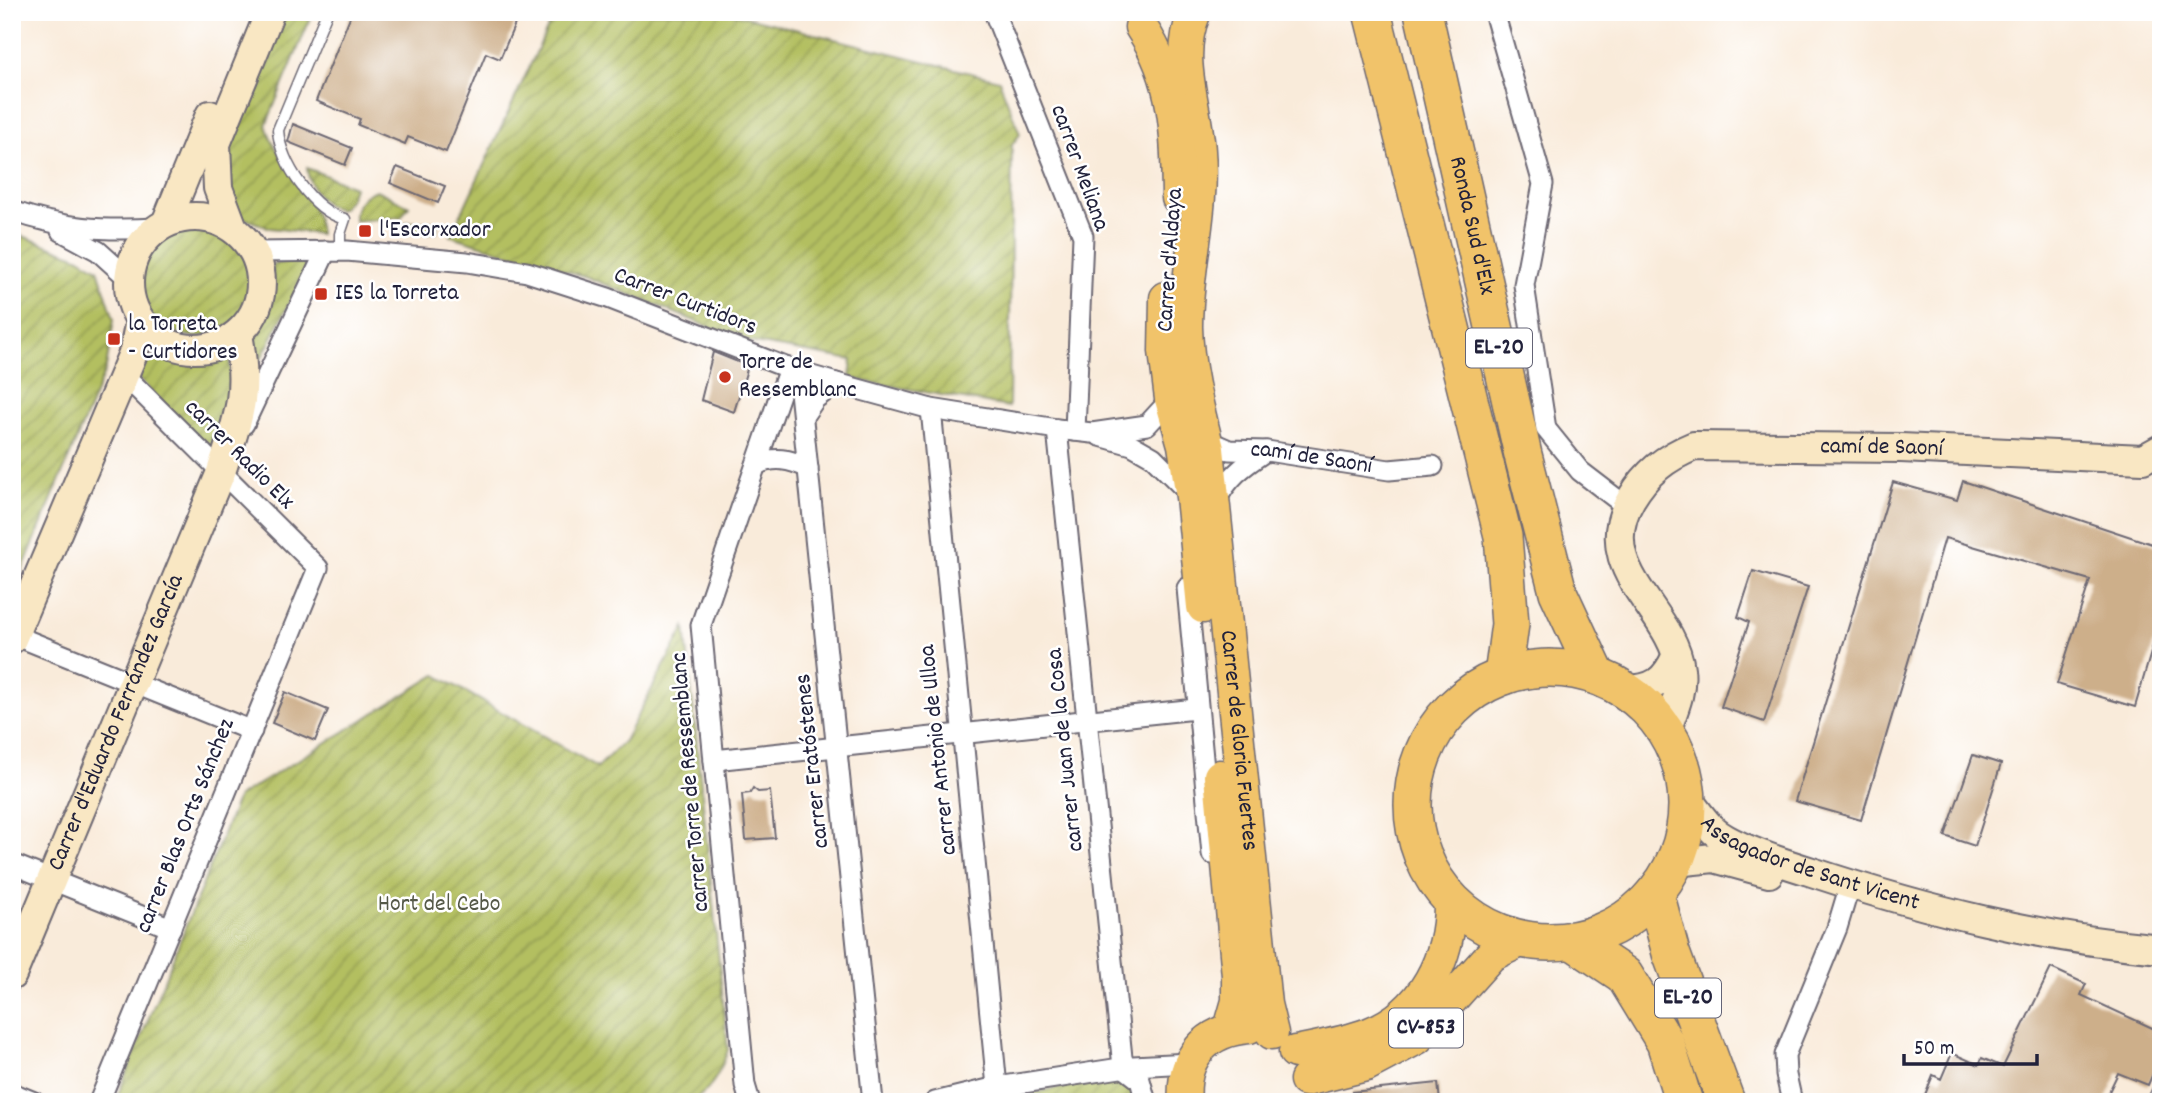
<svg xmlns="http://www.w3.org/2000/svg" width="2173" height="1114" viewBox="0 0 2173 1114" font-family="Dekko,sans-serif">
	<defs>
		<pattern id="garden-furrows" width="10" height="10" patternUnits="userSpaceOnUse" patternTransform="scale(1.75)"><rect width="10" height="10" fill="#b3bf61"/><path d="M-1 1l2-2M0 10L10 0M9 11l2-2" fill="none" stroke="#919b51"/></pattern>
	</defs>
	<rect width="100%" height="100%" fill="#fff"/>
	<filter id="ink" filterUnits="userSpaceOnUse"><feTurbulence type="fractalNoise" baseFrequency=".0143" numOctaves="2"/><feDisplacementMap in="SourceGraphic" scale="14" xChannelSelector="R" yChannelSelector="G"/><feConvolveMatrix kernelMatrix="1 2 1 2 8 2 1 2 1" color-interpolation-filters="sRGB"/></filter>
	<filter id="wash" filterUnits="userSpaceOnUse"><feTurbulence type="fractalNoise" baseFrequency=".00686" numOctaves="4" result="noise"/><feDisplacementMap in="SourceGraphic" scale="28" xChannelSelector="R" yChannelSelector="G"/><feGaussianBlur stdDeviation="1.57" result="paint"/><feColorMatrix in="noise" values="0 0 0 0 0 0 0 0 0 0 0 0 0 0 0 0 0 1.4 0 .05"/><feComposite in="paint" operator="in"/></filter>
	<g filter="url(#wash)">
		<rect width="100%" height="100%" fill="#f9ebda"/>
		<path fill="url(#garden-furrows)" stroke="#6a704e" stroke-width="2" d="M277 12H313L266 125C278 165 317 194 320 234L270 228 240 217 229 194 227 129Z
			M555 12H727L999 80 1020 134 1012 145 1009 407 863 381 850 377 852 360 744 341 587 277 451 236Z
			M307 168 354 187 350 199 340 210C320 205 309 187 307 168Z
			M376 190 409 206 401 217 355 221C353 207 362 195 376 190Z
			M408 222H437V232L405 233 396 227Z
			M208 230C219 235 232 240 240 249 276 293 225 355 173 331 160 325 149 317 143 303 132 279 148 239 175 232 186 230 197 231 208 230Z
			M12 232 78 257 98 269 114 319 106 368 12 595Z
			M303 260 306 270 251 379C251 368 247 350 251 339 262 306 276 306 272 264Z
			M165 351C188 358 206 359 229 352L232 397 214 456 134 374 146 361Z
			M685 627 728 1050C720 1072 712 1090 691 1102H115L238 797 436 675 598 767 624 741Z
			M1116 1077 1130 1084 1134 1102H984Z"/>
		<g id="blocks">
			<path fill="#cdaf8a" d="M352 12H520L500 59 486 53 446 152 408 137 405 144 358 125 360 119 316 101Z
				M293 124 352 148 345 165 288 142Z
				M397 167 445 186 438 203 390 183Z
				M713 352 748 366 734 412 701 400Z
				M1963 481 2161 547V618L2135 707 2057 684 2090 580 1945 538 1861 820 1795 801 1893 482 1957 500Z
				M1753 571 1808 587 1764 722 1721 707 1749 622 1738 617Z
				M285 692 328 710 315 741 272 723Z
				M1973 755 2001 764 1975 846 1945 836Z
				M753 788 758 792 770 791 775 838 746 840 742 794 750 793Z
				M2051 968 2086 984 2081 995 2161 1032V1055L2148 1085 2118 1073 2104 1102H1922L1933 1075 1941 1079 1952 1053 1979 1065 1982 1058 2003 1067Z
				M1438 1083 1440 1102H1353L1352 1092Z"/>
		</g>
	</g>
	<g filter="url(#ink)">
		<use href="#blocks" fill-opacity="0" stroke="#6d6873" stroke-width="2"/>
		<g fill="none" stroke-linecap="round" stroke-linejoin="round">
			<g stroke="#6d6873" stroke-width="13">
				<path id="lane" d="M327 12 278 130C280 163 313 211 345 219L340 234V251
					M2152 1102 2161 1083"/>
			</g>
			<g stroke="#6d6873" stroke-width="23">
				<g id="street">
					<path d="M994 12 1083 236 1075 431"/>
					<path d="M1494 12 1543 184 1524 285 1546 429 1580 471 1627 507"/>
					<path d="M12 211C64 229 102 231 157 228"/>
					<path d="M61 231 98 251 129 279"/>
					<path d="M254 252 347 251 467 262 527 272 608 298 798 372 836 383 931 409 1057 429 1092 433 1147 425 1171 399"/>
					<path d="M798 372 873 1102"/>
					<path d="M931 409 997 1087"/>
					<path d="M804 415 815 399 836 383"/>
					<path d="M244 424 326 251"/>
					<path d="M1057 429 1123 1067"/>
					<path d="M1100 436 1132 445 1153 457 1190 494"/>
					<path id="s1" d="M1206 440 1229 450 1267 451 1389 470 1433 466"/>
					<path d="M756 465C774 456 790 459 808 468"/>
					<path d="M1215 503C1227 478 1243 466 1266 451"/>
					<path d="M1187 588 1212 854"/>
					<path d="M14 635 252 731"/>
					<path d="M714 760 1196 709"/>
					<path d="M12 864 171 928"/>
					<path d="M1123 1067 1140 1080 1146 1102"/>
					<path d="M12 1093 34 1102"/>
					<path d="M99 1102 318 568 124 375"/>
					<path d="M750 1102 745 1085 701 625 789 368"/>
					<path d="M935 1102 997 1087 1133 1066 1189 1063"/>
					<path d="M1792 1102 1786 1075 1785 1055 1837 928 1850 885"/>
				</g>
			</g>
			<g stroke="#6d6873" stroke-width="32">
				<g id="secondary">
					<circle cx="195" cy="283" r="66"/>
					<path d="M166 223 210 115"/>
					<path d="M233 228 218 188 216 144 270 12"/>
					<path d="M12 639 134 351 140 320"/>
					<path d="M1627 690C1654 689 1665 681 1676 657"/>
					<path id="s2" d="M1666 731C1673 711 1683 691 1680 669 1673 609 1590 569 1631 499 1647 472 1665 458 1694 446L1901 448 2143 459 2161 449"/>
					<path id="s3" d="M1687 798C1695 808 1704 822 1714 831 1734 848 1786 864 1812 872 1927 910 2040 938 2161 949"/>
					<path d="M1675 862 1714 858 1769 873"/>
					<path id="s4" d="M12 975 221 472C239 416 249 393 238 334"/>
				</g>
			</g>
			<g stroke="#6d6873" stroke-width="35">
				<g id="primary">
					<path id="s5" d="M1194 14C1175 59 1196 105 1199 151 1204 211 1186 268 1186 327 1187 368 1198 409 1208 449L1265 1004 1272 1033"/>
					<path d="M1141 27C1177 81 1177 135 1178 198"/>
					<path d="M1166 298 1165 351 1171 399 1184 445 1192 497 1203 607"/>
					<path d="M1220 776 1238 976V1001L1230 1029"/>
					<path d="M1295 1052C1320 1047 1345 1043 1369 1034 1424 1013 1451 957 1450 900"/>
					<path d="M1306 1080 1366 1065 1417 1038 1491 955 1522 940"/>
					<path d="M1185 1102C1181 1058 1206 1030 1249 1027"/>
				</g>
			</g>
			<g stroke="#6d6873" stroke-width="40">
				<g id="highway">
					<path d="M1372 12 1503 536 1510 624 1503 676"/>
					<path id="s6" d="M1423 12 1523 455 1558 592 1597 676"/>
					<circle cx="1550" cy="805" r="137"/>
					<path d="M1655 893 1671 953 1726 1102"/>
					<path d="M1573 941 1624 975 1665 1042 1684 1102"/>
				</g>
			</g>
			<use href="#lane" stroke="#fff" stroke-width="10"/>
			<use href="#street" stroke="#fff" stroke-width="19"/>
			<use href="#secondary" stroke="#f9e7c3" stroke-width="28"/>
			<use href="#primary" stroke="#f1c36a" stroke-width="32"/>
			<use href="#highway" stroke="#f1c36a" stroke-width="37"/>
		</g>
	</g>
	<g fill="#c8321e" stroke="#fff" stroke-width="2.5">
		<rect x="358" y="224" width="14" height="14" rx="3.5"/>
		<rect x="314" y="287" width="14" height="14" rx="3.5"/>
		<rect x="107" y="332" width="14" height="14" rx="3.5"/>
		<circle cx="725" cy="377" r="7"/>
	</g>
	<g text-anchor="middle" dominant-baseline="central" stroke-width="5" stroke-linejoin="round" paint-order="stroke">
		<g fill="#fff" stroke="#646476" stroke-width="2">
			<rect x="1466" y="328.5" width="66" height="39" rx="5"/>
			<rect x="1655" y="978.5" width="66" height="39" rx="5"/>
			<rect x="1389" y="1008.5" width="74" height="39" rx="5"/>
		</g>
		<g font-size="23" font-weight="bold" fill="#22223b">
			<text x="1499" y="348">EL-20</text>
			<text x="1688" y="998">EL-20</text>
			<text x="1426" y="1028">CV-853</text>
		</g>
		<g font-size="24" fill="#22223b" stroke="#fff">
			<text transform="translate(1079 168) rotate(70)">carrer Meliana</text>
			<text stroke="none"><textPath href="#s6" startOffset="219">Ronda Sud d'Elx</textPath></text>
			<text transform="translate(1171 260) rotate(-86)">Carrer d'Aldaya</text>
			<text transform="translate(685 302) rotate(21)">Carrer Curtidors</text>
			<text stroke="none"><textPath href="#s2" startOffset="523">camí de Saoní</textPath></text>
			<text transform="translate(239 455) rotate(45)">carrer Radio Elx</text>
			<text stroke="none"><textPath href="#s1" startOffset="108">camí de Saoní</textPath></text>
			<text stroke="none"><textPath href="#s4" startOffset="273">Carrer d'Eduardo Ferrández García</textPath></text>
			<text stroke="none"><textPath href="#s5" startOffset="733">Carrer de Gloria Fuertes</textPath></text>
			<text transform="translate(939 750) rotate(-96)">carrer Antonio de Ulloa</text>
			<text transform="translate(1066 750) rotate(-96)">carrer Juan de la Cosa</text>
			<text transform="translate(813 761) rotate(-96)">carrer Eratóstenes</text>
			<text transform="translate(691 782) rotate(-95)">carrer Torre de Ressemblanc</text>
			<text transform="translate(186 826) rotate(-68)">carrer Blas Orts Sánchez</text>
			<text stroke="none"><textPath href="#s3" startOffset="144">Assagador de Sant Vicent</textPath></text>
		</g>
		<g font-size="24" fill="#22223b" stroke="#fff" text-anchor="start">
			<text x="379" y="231">l'Escorxador</text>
			<text x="335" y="294">IES la Torreta</text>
			<text x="128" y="325">la Torreta<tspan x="128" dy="28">- Curtidores</tspan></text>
			<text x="739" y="363">Torre de<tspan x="739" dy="28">Ressemblanc</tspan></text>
		</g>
		<g font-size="24" fill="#555948" stroke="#fff">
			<text x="439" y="905">Hort del Cebo</text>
		</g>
	</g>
	<rect width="2173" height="1114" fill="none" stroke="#fff" stroke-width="42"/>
	<path d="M1904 1054v10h133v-10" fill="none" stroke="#22223b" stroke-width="3.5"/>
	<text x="1914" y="1054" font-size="21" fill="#22223b" stroke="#ffffff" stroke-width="5" paint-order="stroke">50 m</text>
</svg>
